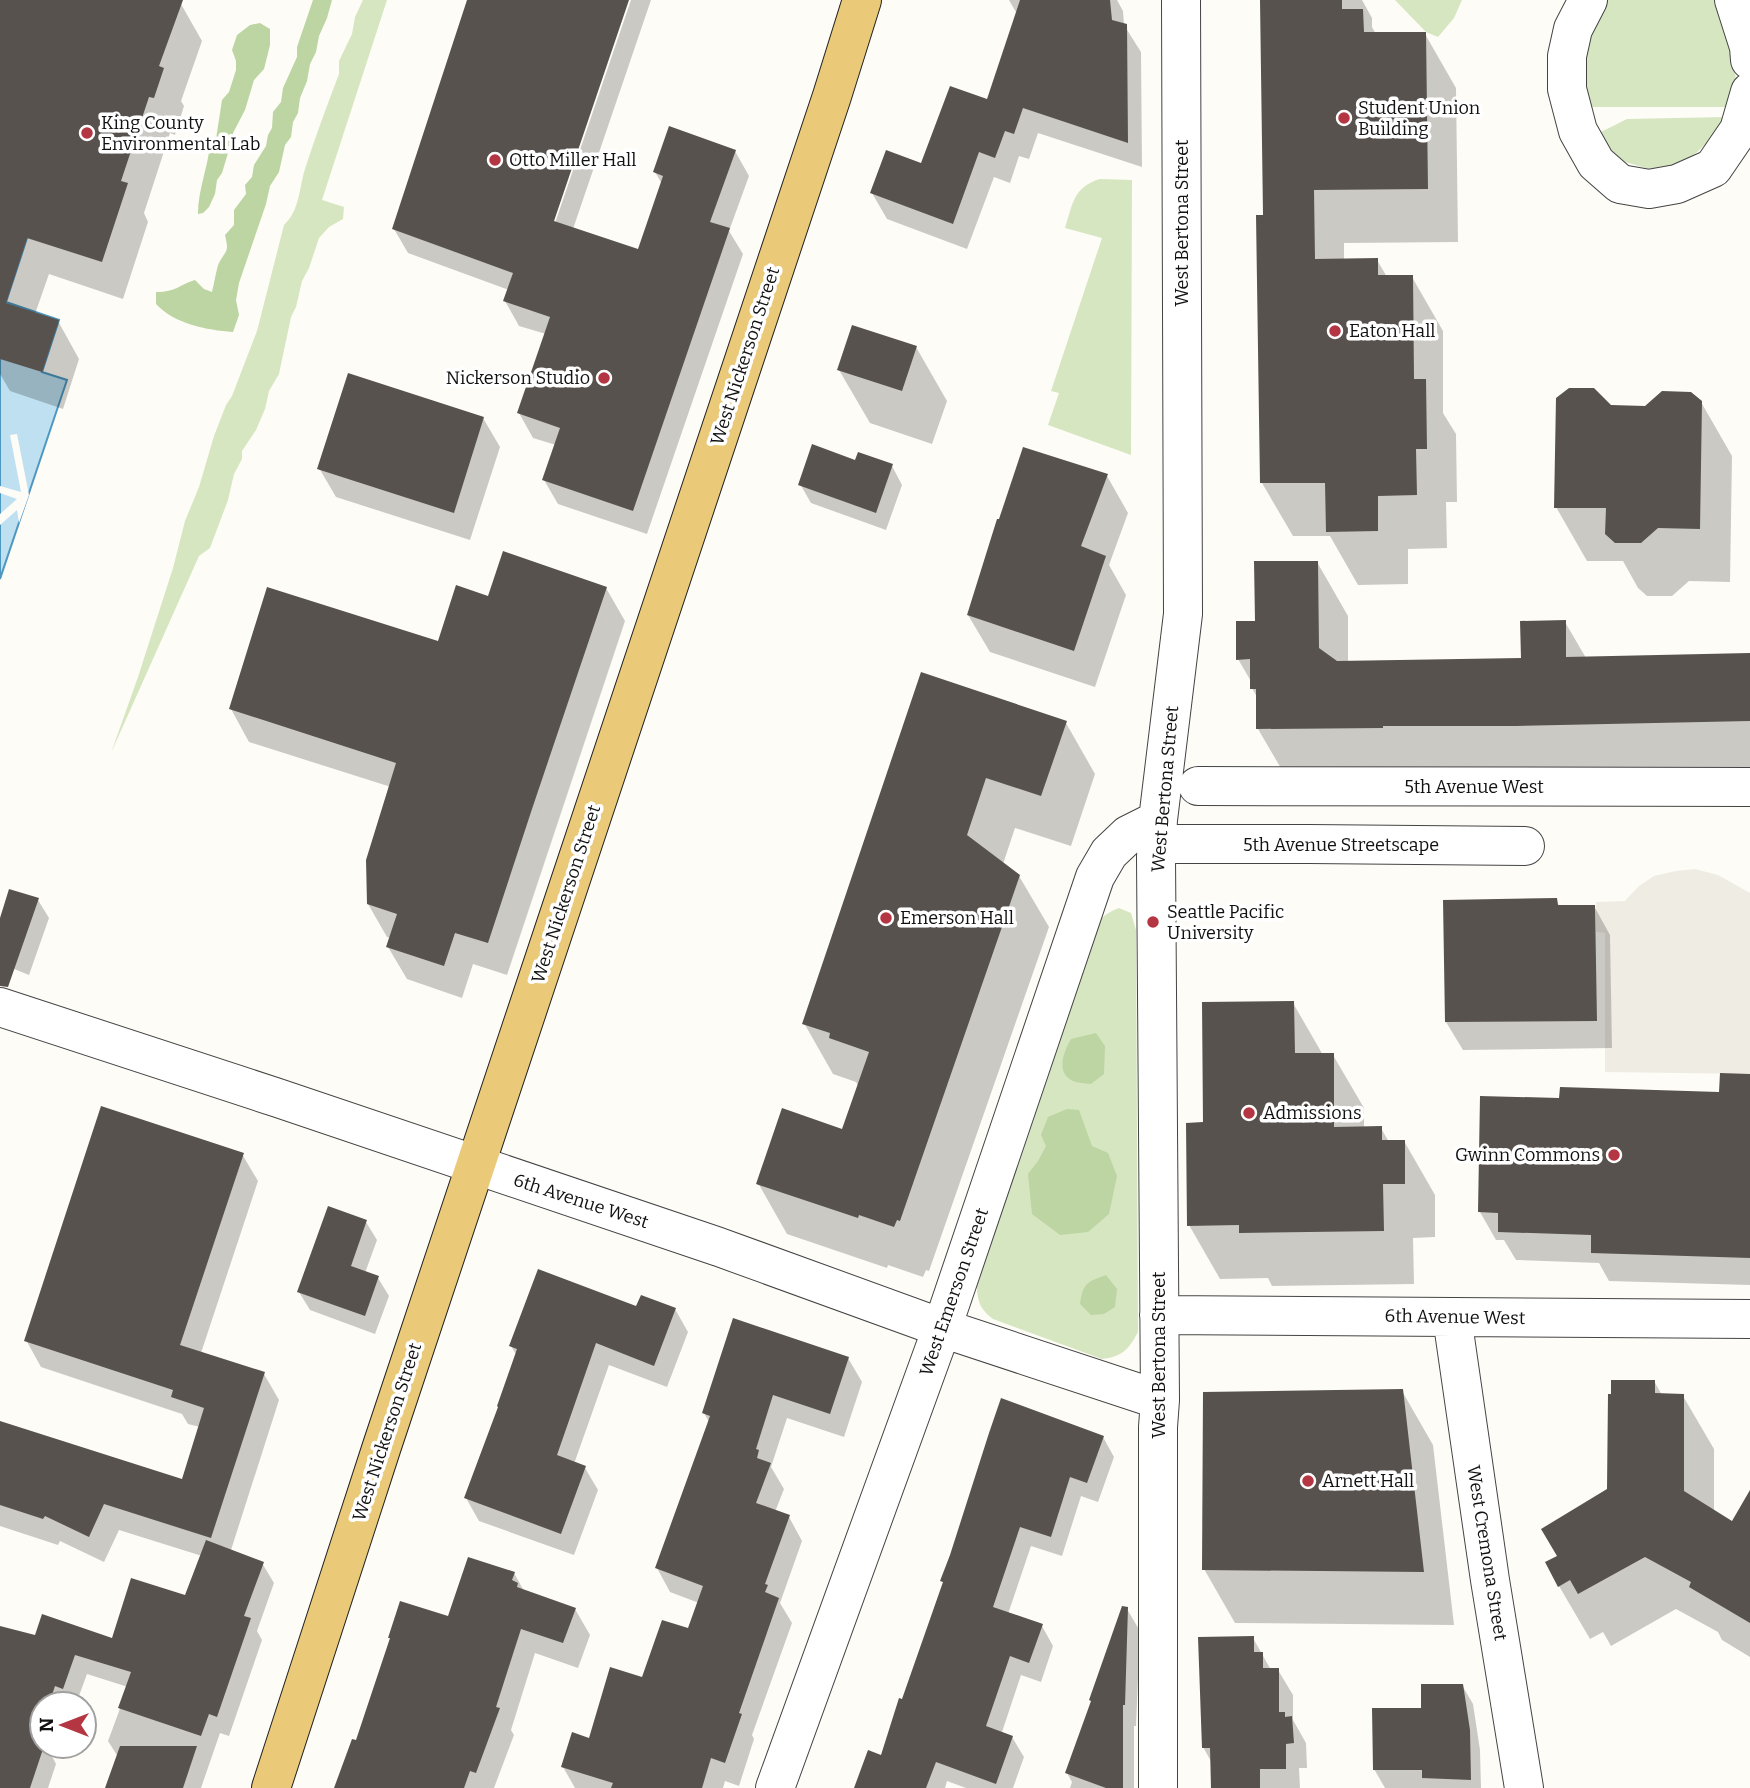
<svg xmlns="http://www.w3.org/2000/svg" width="1750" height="1788" viewBox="0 0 1750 1788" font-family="Bitter,serif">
	<rect width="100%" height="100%" fill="#fefcf6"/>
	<path fill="#d6e6c1" d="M363 0H387L322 200 344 207 343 219 329 227 319 238 309 268 302 281 296 307 291 317 279 374 269 391 265 409 256 430 242 451V459L234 474 228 500 210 548 199 556 111 753 138 677 173 568 185 521 199 487 214 436 226 405 232 396 257 331 284 225C300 210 299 188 305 169 315 137 327 106 339 74V61L352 34 355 17Z
		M1395 0H1462L1454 18 1438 37 1426 32Z
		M1603 0H1719L1734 45 1736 87 1727 107H1583L1588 24Z
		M1726 117C1709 142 1688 170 1654 169 1647 169 1639 166 1632 164 1623 162 1610 157 1604 149 1601 145 1599 138 1597 134L1627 119Z
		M1100 179 1132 180 1131 455 1048 425 1059 393 1051 391 1102 238 1065 228C1073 204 1073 187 1100 179Z
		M1119 908 1131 913 1136 930 1138 1332C1129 1349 1122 1357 1102 1359L993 1319C981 1310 977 1302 977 1286L1088 944C1096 925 1098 916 1119 908Z"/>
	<path fill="#bcd5a2" d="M313 0H332L327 18 319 36 316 52 310 64 307 81 300 98 298 113 293 122 291 137 285 145 279 172 270 186 266 204 239 283 236 300 239 315 233 332C207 330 174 324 156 304V292C177 292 178 285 195 280L204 289 212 292C214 285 217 266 219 263 227 248 229 253 225 235L234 225V210L246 194 245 185 252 177 254 165 266 146 268 135 272 128 273 112 281 102 283 88 297 57V47Z
		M260 23 270 29V45L264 69 254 80 245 110 233 133 234 140 228 153 222 173 217 180 215 194 209 207 203 213 198 214C198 189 208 168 210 144L216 139 222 100 229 92 236 70V61L232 50 237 35 250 25Z
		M1096 1033 1105 1046 1104 1074 1091 1084C1085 1083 1078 1083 1073 1081 1055 1073 1064 1051 1071 1039Z
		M1067 1109 1079 1110 1092 1146 1108 1153 1117 1176 1109 1214 1088 1232 1060 1235 1032 1214 1028 1174 1038 1161 1046 1146 1041 1135 1048 1117Z
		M1106 1275 1117 1289 1115 1307 1104 1314 1091 1315 1080 1304C1083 1283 1087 1282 1106 1275Z"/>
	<path fill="#efece3" d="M1695 869 1718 875 1750 893V1074L1605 1072V933L1596 932V902L1625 901 1639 886 1654 876 1676 871Z"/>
	<path fill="#bfe0f1" stroke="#4d98c0" stroke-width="2" d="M0 229 27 238 6 302 59 320 42 372 67 380 0 579Z"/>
	<path fill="#fefcf6" d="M17 434 29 495 19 523 17 510 0 525V514L17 499 0 493V486L21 492 10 435Z"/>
	<path fill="#0003" d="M0 0H169L181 4 202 41 181 101 184 106 175 135 170 133 144 213 148 222 123 299 49 274 35 314 58 321 79 359 63 409 10 391 0 374Z
		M469 0H627L550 228 553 229 631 0H651L573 229 640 252 662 184 655 172 735 151 749 176 729 231 743 254 647 534 558 504 544 480 556 445 533 438 519 413 546 334 519 326 505 301 509 290 408 253 394 229Z
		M1009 0H1117L1123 11 1124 25 1141 52 1142 167 1038 133 1029 159 1019 156 1010 183 994 177 967 249 887 219 872 193 922 165 988 101 1017 14Z
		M1262 0H1362L1372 18V27L1376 34H1425L1456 88 1458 242 1344 243V261L1377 260 1387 277H1412L1443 331V413L1456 434 1457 502H1446L1447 548 1408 549V584L1358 585 1330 536H1293L1262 483 1265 216Z
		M916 347 947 401 932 444 870 423 839 370Z
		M1701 402 1732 456 1730 582 1689 581 1672 596H1647L1638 588 1623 561H1587L1556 507 1610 407 1646 408Z
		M483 418 500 447 470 540 336 497 319 468Z
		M856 462 892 466 902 485 886 530 811 503 800 484Z
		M1107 476 1128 513 1109 565 1126 595 1095 687 990 652 968 615Z
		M1317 562 1348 616V663L1522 659 1565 622 1586 658 1750 655V775L1289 782 1258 729V699L1252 688V683L1238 659 1257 623Z
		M606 588 625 621 507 975 473 964 462 998 407 979 388 947 391 938 387 937 368 904 391 787 249 742 231 709 439 643 489 598Z
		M922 675 1066 723 1095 774 1071 846 1015 828 1003 864 1019 876 1049 927 929 1271 926 1270 923 1277 888 1265 887 1268 787 1234 758 1183 843 1131 859 1087 856 1082 833 1074 804 1023Z
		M38 900 49 918 29 975 4 965 0 958V923Z
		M1556 900 1560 907 1594 906 1610 935 1612 1048 1463 1050 1446 1022Z
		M1293 1003 1323 1055H1333L1364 1108V1128H1381L1389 1142 1404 1141 1435 1195V1237L1413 1238 1414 1284 1272 1286 1268 1278 1220 1279 1189 1225 1205 1124Z
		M1750 1076V1285L1609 1281 1599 1263 1516 1260 1504 1240H1496L1480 1212 1561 1100 1721 1094Z
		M242 1154 258 1181 201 1353 264 1374 279 1400 231 1550 262 1563 274 1583 257 1631 262 1640 229 1736 220 1733 201 1788H106L118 1757 108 1741 128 1687 87 1674 76 1704H42V1746H53L51 1754 56 1764 48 1788H0V1627L36 1638 113 1640 186 1597 202 1556 119 1530 104 1562 60 1541 58 1545 0 1526V1423L183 1481 200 1427 188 1424 182 1414 41 1367 26 1340Z
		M366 1222 377 1240 365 1273 378 1278 389 1296 375 1334 310 1310 299 1292Z
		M675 1309 688 1332 667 1387 609 1365 574 1464 585 1468 598 1490 574 1555 479 1521 466 1498 517 1356 511 1346Z
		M848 1358 862 1382 844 1437 787 1418 771 1467 784 1489 775 1512 789 1517 802 1541 780 1603 792 1623 752 1735 754 1739 739 1786 725 1781 723 1788H575L563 1767 590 1740 643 1679 689 1630 699 1603 670 1592 657 1568 709 1422 704 1413Z
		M1654 1381 1662 1395 1683 1396 1714 1449V1512L1732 1523 1750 1528V1657L1722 1640 1718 1632 1676 1609 1611 1646 1603 1632 1590 1639 1559 1586V1557L1609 1490Z
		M1402 1391 1433 1445 1454 1625 1235 1623 1204 1569Z
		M1103 1437 1114 1457 1098 1502 1081 1496 1062 1556 1031 1546 1008 1614 1042 1626 1053 1646 1041 1682 1021 1675 1002 1732 1012 1737 1024 1757 1013 1788H966L947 1781 945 1788H855L882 1757 903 1701 944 1584 942 1581Z
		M514 1573 524 1591 575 1609 590 1635 578 1668 535 1653 511 1730 514 1735 494 1788H336L357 1742 449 1619Z
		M1127 1609 1140 1631 1136 1726H1134V1788H1070L1072 1782 1067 1773Z
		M1253 1638 1271 1670H1278L1293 1695V1720L1306 1743 1307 1768H1299L1300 1788H1213L1212 1763 1203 1747Z
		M1462 1685 1473 1704 1480 1750 1481 1788H1385L1374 1769 1423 1710Z"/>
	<path fill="#58524e" d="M0 0H183L159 66 164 68 154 98 149 97 121 181 128 183 102 262 27 238 6 303 59 320 42 372 0 359Z
		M467 0H629L554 221 638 249 663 176 653 172 669 126 736 150 710 222 730 228 633 511 542 480 560 428 517 413 550 317 503 301 513 273 392 229Z
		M1020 0H1110L1112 20 1127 24 1128 143 1023 108 1014 134 1005 131 995 158 979 152 953 224 870 193 886 150 921 163 950 86 987 99Z
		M1260 0H1342V9H1363L1364 32H1426L1428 189 1314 190 1315 259 1378 258V275H1413L1414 379H1426L1427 449H1416L1417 495 1378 496V531L1326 532 1325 483H1260L1256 215H1263Z
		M852 325 917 346 902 391 837 370Z
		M348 373 484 417 454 513 317 469Z
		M1569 388H1594L1611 405 1645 406 1662 391 1691 392 1702 401 1700 529 1658 528 1641 543H1615L1605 534 1606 508H1554L1556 398Z
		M812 444 855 460 858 452 893 464 876 513 798 485Z
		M1023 447 1108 474 1081 546 1106 556 1074 651 967 615 997 519H999Z
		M503 551 607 587 532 809 488 943 455 933 444 966 386 947 397 914 367 904 366 860 396 763 229 709 267 587 438 641 456 585 488 596Z
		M1254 561H1318L1319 648 1337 661 1521 658 1520 621 1566 620V657L1750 653V721L1516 726H1383V728L1256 729V689H1250V659L1236 660V621H1255Z
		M921 672 1067 721 1041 796 986 778 967 835 1020 875 900 1221 897 1220 894 1227 859 1215 858 1218 756 1184 782 1108 842 1129 869 1052 829 1038 830 1033 802 1024Z
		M9 889 39 898 8 987 0 986V918Z
		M1557 898 1558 905H1595L1597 1021 1445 1022 1443 900Z
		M1294 1001 1295 1053H1334V1127L1382 1126V1140H1405V1184H1383L1384 1231 1239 1233V1225L1187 1226 1186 1123 1203 1122 1202 1002Z
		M1720 1073 1750 1074V1258L1591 1253V1235L1498 1232V1213L1478 1212 1480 1096 1559 1098 1560 1087 1719 1092Z
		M101 1106 244 1153 180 1345 265 1372 211 1538 104 1504 89 1537 45 1516 43 1519 0 1505V1421L182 1479 204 1408 171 1397 173 1390 24 1341Z
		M328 1206 367 1220 351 1266 379 1276 365 1316 297 1292Z
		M538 1269 636 1306 641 1295 676 1308 654 1366 596 1343 557 1455 586 1466 561 1534 464 1498 498 1407 497 1406 517 1349 509 1346Z
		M733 1318 849 1357 830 1414 773 1395 756 1449 759 1450 757 1458 771 1463 756 1503 790 1515 765 1584 768 1585 765 1592 779 1598 739 1713 742 1714 725 1763 711 1758 702 1788H611L613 1783 561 1767 572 1732 589 1738 610 1667 642 1677 662 1620 688 1628 703 1586 655 1568 710 1416 702 1413Z
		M1611 1380H1655V1393L1684 1394V1491L1732 1521 1750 1490V1623L1689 1587 1691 1582 1645 1557 1578 1594 1570 1580 1558 1587 1545 1562 1557 1556 1541 1529 1607 1489 1608 1394H1611Z
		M1403 1389 1424 1572 1202 1570 1203 1392Z
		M1001 1398 1104 1436 1087 1483 1070 1477 1051 1537 1020 1527 993 1607 1043 1624 1029 1663 1010 1656 986 1726 1013 1736 996 1784 936 1762 926 1788H854L868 1750 881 1755 899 1698 902 1699 943 1582 940 1581 950 1555 989 1433Z
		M206 1540 264 1562 244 1616 251 1618 217 1717 209 1714 201 1736 118 1708 131 1672 75 1655 63 1689 55 1686 49 1704H42V1727L36 1746H44L30 1788H0V1626L35 1635 42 1614 112 1638 131 1578 185 1595Z
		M468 1557 515 1572 512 1580 518 1583 517 1587 576 1608 563 1643 521 1629 496 1707 500 1708 476 1773 470 1771 464 1788H334L352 1739 356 1740 390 1638H388L400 1601 448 1616Z
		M1122 1606 1128 1607 1125 1705H1123V1788H1106L1065 1773 1091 1701 1089 1700Z
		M1254 1636V1652H1263V1668H1279V1712H1285V1717L1292 1716 1294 1743 1286 1744V1769H1260V1788H1211L1210 1748H1202L1198 1637Z
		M1421 1684H1463L1470 1730 1471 1780 1422 1778V1770H1373L1372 1708H1421Z
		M120 1746H197L183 1788H105Z"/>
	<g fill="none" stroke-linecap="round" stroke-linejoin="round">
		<g stroke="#444" stroke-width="40">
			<path id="minor" d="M1588 0 1573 29 1567 56V89L1578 131 1596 163 1620 184 1649 189 1677 184 1713 168 1739 130 1750 92
				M1734 0 1749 47 1750 60
				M1198 786 1750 787
				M1157 844H1309L1525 846
				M0 1007 278 1098 719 1247 942 1328 1160 1400
				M1159 1315 1750 1319
				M1452 1317 1490 1580 1524 1788
				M775 1788 942 1328 1095 877 1109 853 1128 835 1158 820
				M1158 1788V1427L1160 1400 1156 857 1158 820 1183 614 1181 0"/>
		</g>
		<g stroke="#222" stroke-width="40">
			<path id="major" d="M271 1788 382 1446 832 96 862 0"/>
		</g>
		<use href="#minor" stroke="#fff" stroke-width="38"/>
		<use href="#major" stroke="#eac979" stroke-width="38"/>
	</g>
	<g fill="#b33642" stroke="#fff" stroke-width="2.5">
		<circle cx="1344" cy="118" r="7"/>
		<circle cx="87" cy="133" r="7"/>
		<circle cx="495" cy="160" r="7"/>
		<circle cx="1335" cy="331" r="7"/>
		<circle cx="604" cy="378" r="7"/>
		<circle cx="886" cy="918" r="7"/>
		<circle cx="1153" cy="922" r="7"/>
		<circle cx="1249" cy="1113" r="7"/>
		<circle cx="1614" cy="1155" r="7"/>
		<circle cx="1308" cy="1481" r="7"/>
	</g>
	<g text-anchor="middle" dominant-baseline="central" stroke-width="7" stroke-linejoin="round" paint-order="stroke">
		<g font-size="18" fill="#111" stroke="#fff" text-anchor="start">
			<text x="1358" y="108">Student Union<tspan x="1358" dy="21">Building</tspan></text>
			<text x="101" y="123">King County<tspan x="101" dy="21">Environmental Lab</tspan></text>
			<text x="509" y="160">Otto Miller Hall</text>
			<text x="1349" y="331">Eaton Hall</text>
			<text x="590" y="378" text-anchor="end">Nickerson Studio</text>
			<text x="1167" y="912">Seattle Pacific<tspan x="1167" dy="21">University</tspan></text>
			<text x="900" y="918">Emerson Hall</text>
			<text x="1263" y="1113">Admissions</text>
			<text x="1600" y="1155" text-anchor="end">Gwinn Commons</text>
			<text x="1322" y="1481">Arnett Hall</text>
		</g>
		<g font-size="18" fill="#111" stroke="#fff">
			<text transform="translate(1182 223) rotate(-90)">West Bertona Street</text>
			<text transform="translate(745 356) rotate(-72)">West Nickerson Street</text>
			<text x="1474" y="787">5th Avenue West</text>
			<text transform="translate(1165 789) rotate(-85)">West Bertona Street</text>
			<text x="1341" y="845">5th Avenue Streetscape</text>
			<text transform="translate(566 894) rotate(-72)">West Nickerson Street</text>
			<text transform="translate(581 1201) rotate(18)">6th Avenue West</text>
			<text transform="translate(954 1292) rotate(-71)">West Emerson Street</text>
			<text transform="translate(1455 1317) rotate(1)">6th Avenue West</text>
			<text transform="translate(1159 1355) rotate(-90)">West Bertona Street</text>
			<text transform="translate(387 1432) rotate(-72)">West Nickerson Street</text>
			<text transform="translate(1487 1553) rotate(81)">West Cremona Street</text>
		</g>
	</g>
	<g transform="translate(63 1725) rotate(270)"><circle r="33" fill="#ffffff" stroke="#a0a0a0" stroke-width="2"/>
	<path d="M0-5L12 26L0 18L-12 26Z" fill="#b33642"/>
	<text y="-10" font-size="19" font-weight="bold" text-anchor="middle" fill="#111111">N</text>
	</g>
</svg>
